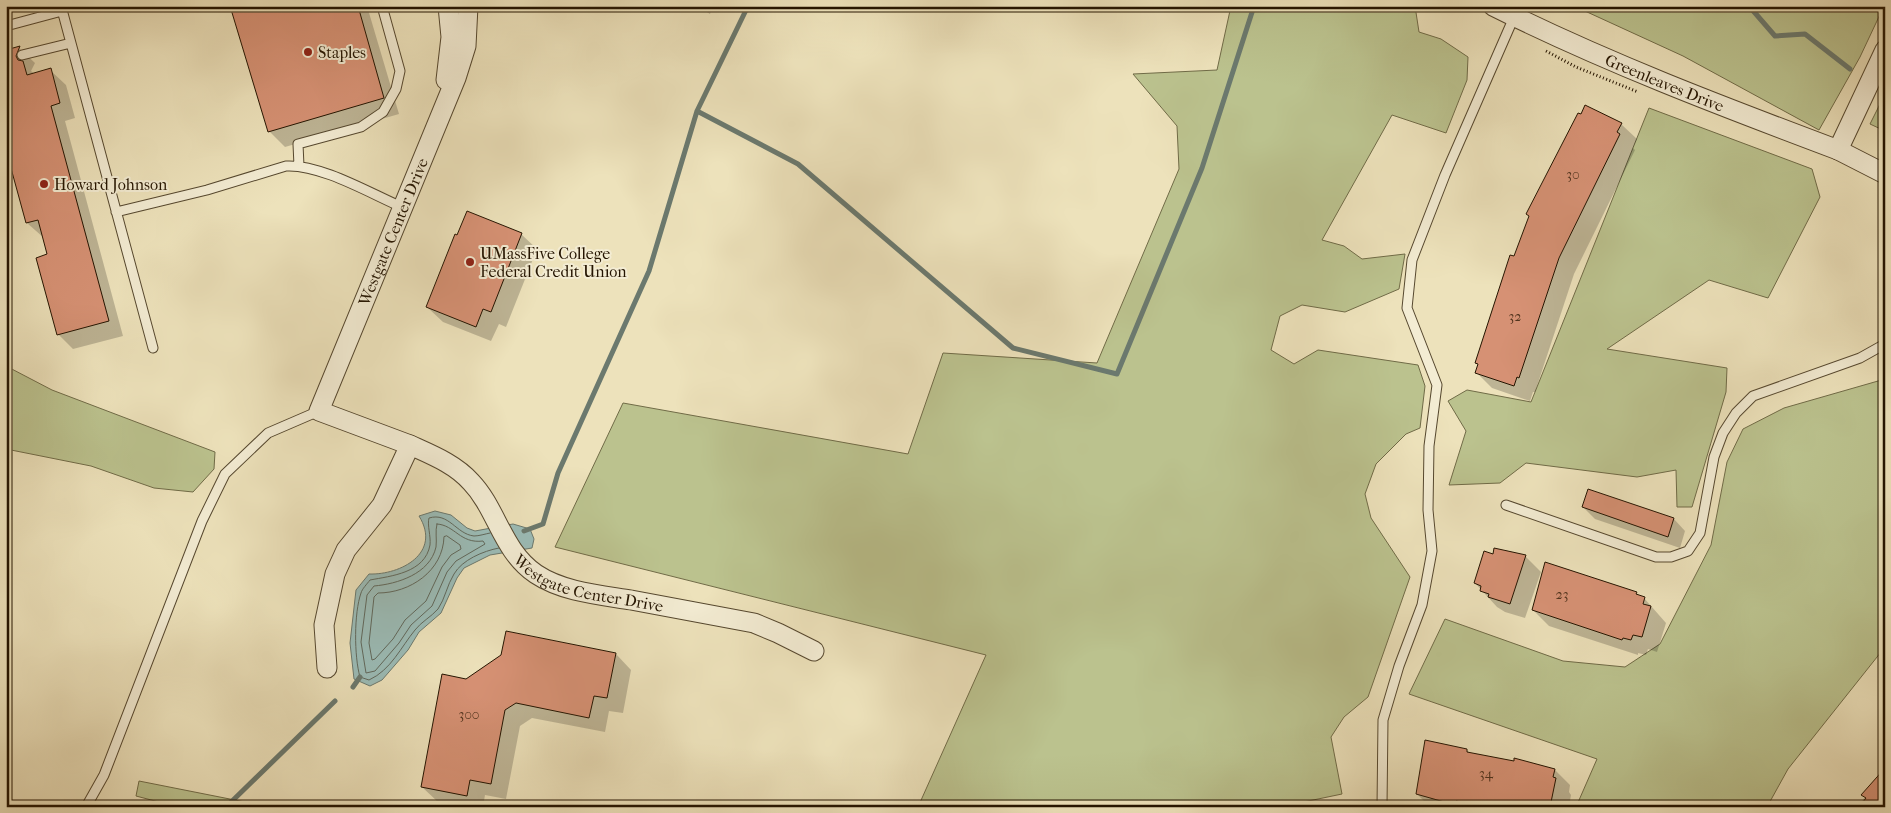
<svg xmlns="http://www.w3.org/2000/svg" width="1891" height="813" viewBox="0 0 1891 813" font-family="'IM FELL French Canon',serif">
	<rect width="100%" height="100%" fill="#ede2bb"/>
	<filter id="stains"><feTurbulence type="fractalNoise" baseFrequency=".004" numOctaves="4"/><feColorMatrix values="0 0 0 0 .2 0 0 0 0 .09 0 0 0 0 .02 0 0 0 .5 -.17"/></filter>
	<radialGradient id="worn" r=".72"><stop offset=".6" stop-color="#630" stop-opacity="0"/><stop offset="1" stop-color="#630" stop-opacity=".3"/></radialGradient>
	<path fill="#bbc28e" stroke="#706b47" d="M1231 6H1415L1419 32 1441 39 1468 57 1467 80 1446 133 1392 115 1322 240 1344 246 1362 259 1405 254 1399 289 1345 312 1302 305 1280 316 1271 350 1294 364 1318 350 1418 365 1425 386 1420 428 1406 434 1376 464 1365 494 1371 518 1410 577 1368 697 1344 717 1331 737 1342 794 1294 804 1293 807H918L986 655 555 547 623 403 908 454 943 353 1097 363 1179 169 1177 126 1133 74 1217 70Z
		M1574 6H1884L1860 57 1819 130 1683 56Z
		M1885 94V131L1870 124Z
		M1649 108 1812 169 1820 197 1768 298 1709 280 1607 349 1727 368 1726 392 1692 507H1677L1676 470 1637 477 1526 463 1500 483 1449 485 1466 431 1448 401 1467 390 1531 402Z
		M6 366 52 390 215 452 214 469 193 492 154 488 91 466 6 449Z
		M1885 379V647L1788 769 1767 807H1576L1597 759 1409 694 1445 619 1563 661 1625 667 1660 644 1711 545 1727 462 1743 429 1784 408Z
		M139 781 270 807H178L136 796Z"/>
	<path fill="#9bbcb7" stroke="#6b796e" d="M435 511 451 515 467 528 475 531 513 524 530 529 534 539 532 548 490 555 464 568 457 578 441 613 419 632 408 650 382 680 370 686 354 679 350 643 356 590 369 574C401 575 442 553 419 516Z"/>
	<path fill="#0003" d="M232 6H367L399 114 285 147 269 131Z
		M697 6H713L710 14Z
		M19 48 35 63 31 71 35 74 50 70 66 85 75 118 65 121 123 336 73 349 58 334 49 255 44 238 27 223 6 51Z
		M1581 116 1621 124 1637 139 1633 148 1635 150 1574 274 1535 392H1533L1530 401 1492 388 1477 373 1479 366 1477 363 1514 257Z
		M521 234 537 249 506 327 499 324 491 341 443 322 427 307Z
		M1583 507 1674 519 1685 531 1680 548 1595 519Z
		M1505 550 1525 556 1541 572 1525 618 1505 612 1497 607 1475 583 1494 555 1504 553Z
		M1636 593 1644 598 1666 623 1657 652 1648 649 1646 655 1638 653V655L1549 626 1533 610Z
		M507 633 616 654 631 670 623 713 609 711 605 732 532 718 520 726 506 799 485 795 483 807H462L438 802 422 787 467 680 502 656Z
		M1467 750 1470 754 1555 770 1570 785 1569 792 1571 795 1569 807H1430L1417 794Z
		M1875 779 1885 807H1857L1865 797 1863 795Z"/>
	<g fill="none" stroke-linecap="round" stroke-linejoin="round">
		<path stroke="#60685c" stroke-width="1" d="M437 524C455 525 460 544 483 541L485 544 456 561 447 572 432 606 411 625 399 643 375 671 366 673 361 642 367 595 374 586C397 584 430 574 436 547 437 539 435 531 437 524Z
			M490 533C485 534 479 536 474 536 456 534 449 512 429 518 427 525 431 536 430 545 425 573 391 576 370 580 367 584 362 589 361 593 354 613 354 656 360 677L369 680C391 670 401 647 415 630 421 622 431 617 438 609 445 599 447 585 454 574 462 560 483 551 499 548
			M447 536 460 545 461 549 451 555 442 567 426 601 405 620 393 639 375 659 372 660 369 643 374 597 378 593C410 593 443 571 444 537Z"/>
		<path stroke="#6b796e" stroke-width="5" d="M1749 6 1775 36 1805 34 1850 69
			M1883 86 1885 87
			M697 111 798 164 1013 348 1117 374 1202 168 1254 6
			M524 531 543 524 558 473 649 271 697 111 748 6
			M353 687 360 677
			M226 807 335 701"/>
	</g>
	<path fill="#d69174" stroke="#241400" d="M230 6H358L384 98 268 132Z
		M20 46 16 56 18 60 23 61 27 75 51 68 60 103 51 106 109 321 57 335 36 258 47 254 38 220 26 223 6 150V50Z
		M1585 105 1622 123 1617 132 1620 134 1559 258 1519 378 1517 377 1514 386 1475 373 1478 364 1475 363 1510 255 1514 256 1529 216 1526 214 1578 113 1581 114Z
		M467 211 522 233 491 312 483 309 476 327 426 307 455 234 457 235Z
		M1588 489 1674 518 1668 537 1582 507Z
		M1494 548 1526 555 1510 604 1488 597 1489 594 1480 591 1481 586 1474 583 1484 551 1493 554Z
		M1545 562 1637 592 1636 594 1645 597 1643 604 1651 606 1642 637 1633 635 1631 640 1623 638 1622 640 1532 610Z
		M506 631 616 653 607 698 594 696 589 718 516 703 505 710 491 784 470 780 467 796 421 787 442 674 466 679 501 655Z
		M1425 740 1467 749V752L1514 761V758L1555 769 1553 777 1556 778 1550 807H1485L1456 801 1455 805 1416 794Z
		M1885 768V807H1859L1866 798 1861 795Z"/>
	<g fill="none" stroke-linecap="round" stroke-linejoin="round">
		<g stroke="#56482f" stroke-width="11">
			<path id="lane" d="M61 6 153 348
				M6 26 62 11
				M22 55 71 43
				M299 166 298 144 361 127 383 112 396 89 400 71 382 6
				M116 212 207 190 286 166C321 164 371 194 404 208
				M1506 505 1656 557H1671L1688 551 1700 533 1714 457 1723 433 1736 413 1753 396 1860 358 1885 344
				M86 807 104 775 202 521 225 474 268 433 319 411
				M1382 807 1383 720 1399 666 1422 605 1432 551 1428 510 1429 446 1437 385 1407 308 1412 260 1445 175 1514 17"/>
		</g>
		<g stroke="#56482f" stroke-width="21">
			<g id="street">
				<path id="s1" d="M1493 6C1605 62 1721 106 1838 150L1885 50"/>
				<path d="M446 80 451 37 448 6"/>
				<path d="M1838 150 1885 174"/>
				<path id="s2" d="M410 445 319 411 456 78 466 46 468 6"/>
				<path id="s3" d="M327 668 324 625 335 574 346 550 382 505 410 445C432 455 455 464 471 482 497 509 502 551 536 574 563 592 600 595 631 600 672 608 713 615 754 623L778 633 814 651"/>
			</g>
		</g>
		<path stroke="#241400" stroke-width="3" stroke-dasharray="1 2.5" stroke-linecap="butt" d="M1546 51 1576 67 1638 92"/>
		<use href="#lane" stroke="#f3ecd3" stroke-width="9"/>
		<use href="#street" stroke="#f3ecd3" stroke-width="19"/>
	</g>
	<g fill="#8f2418" stroke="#f3ecd3" stroke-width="2">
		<circle cx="308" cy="52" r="5"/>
		<circle cx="44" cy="184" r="5"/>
		<circle cx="470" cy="262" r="5"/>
	</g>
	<g text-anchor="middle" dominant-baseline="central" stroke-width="4" stroke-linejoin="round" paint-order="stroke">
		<g font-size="14" fill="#50331d">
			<text x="1573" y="174">30</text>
			<text x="1515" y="316">32</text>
			<text x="1562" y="594">23</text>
			<text x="469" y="714">300</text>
			<text x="1486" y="773">34</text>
		</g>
		<g font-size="16" fill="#241400" stroke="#f3ecd3" text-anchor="start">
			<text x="318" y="52">Staples</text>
			<text x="54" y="184">Howard Johnson</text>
			<text x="480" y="253">UMassFive College<tspan x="480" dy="18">Federal Credit Union</tspan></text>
		</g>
		<g font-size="16" fill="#241400" stroke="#f3ecd3">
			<text stroke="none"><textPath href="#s1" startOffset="188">Greenleaves Drive</textPath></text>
			<text stroke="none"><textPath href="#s2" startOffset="291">Westgate Center Drive</textPath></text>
			<text stroke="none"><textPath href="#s3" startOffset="484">Westgate Center Drive</textPath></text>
		</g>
	</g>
	<rect width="1891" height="813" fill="none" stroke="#ede2bb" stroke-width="25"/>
	<rect x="8" y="8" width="1876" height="798" fill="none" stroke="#241400" stroke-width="2.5"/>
	<rect x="12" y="12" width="1866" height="788" fill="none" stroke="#241400"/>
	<rect width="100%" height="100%" filter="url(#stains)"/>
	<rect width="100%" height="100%" fill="url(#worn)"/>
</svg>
